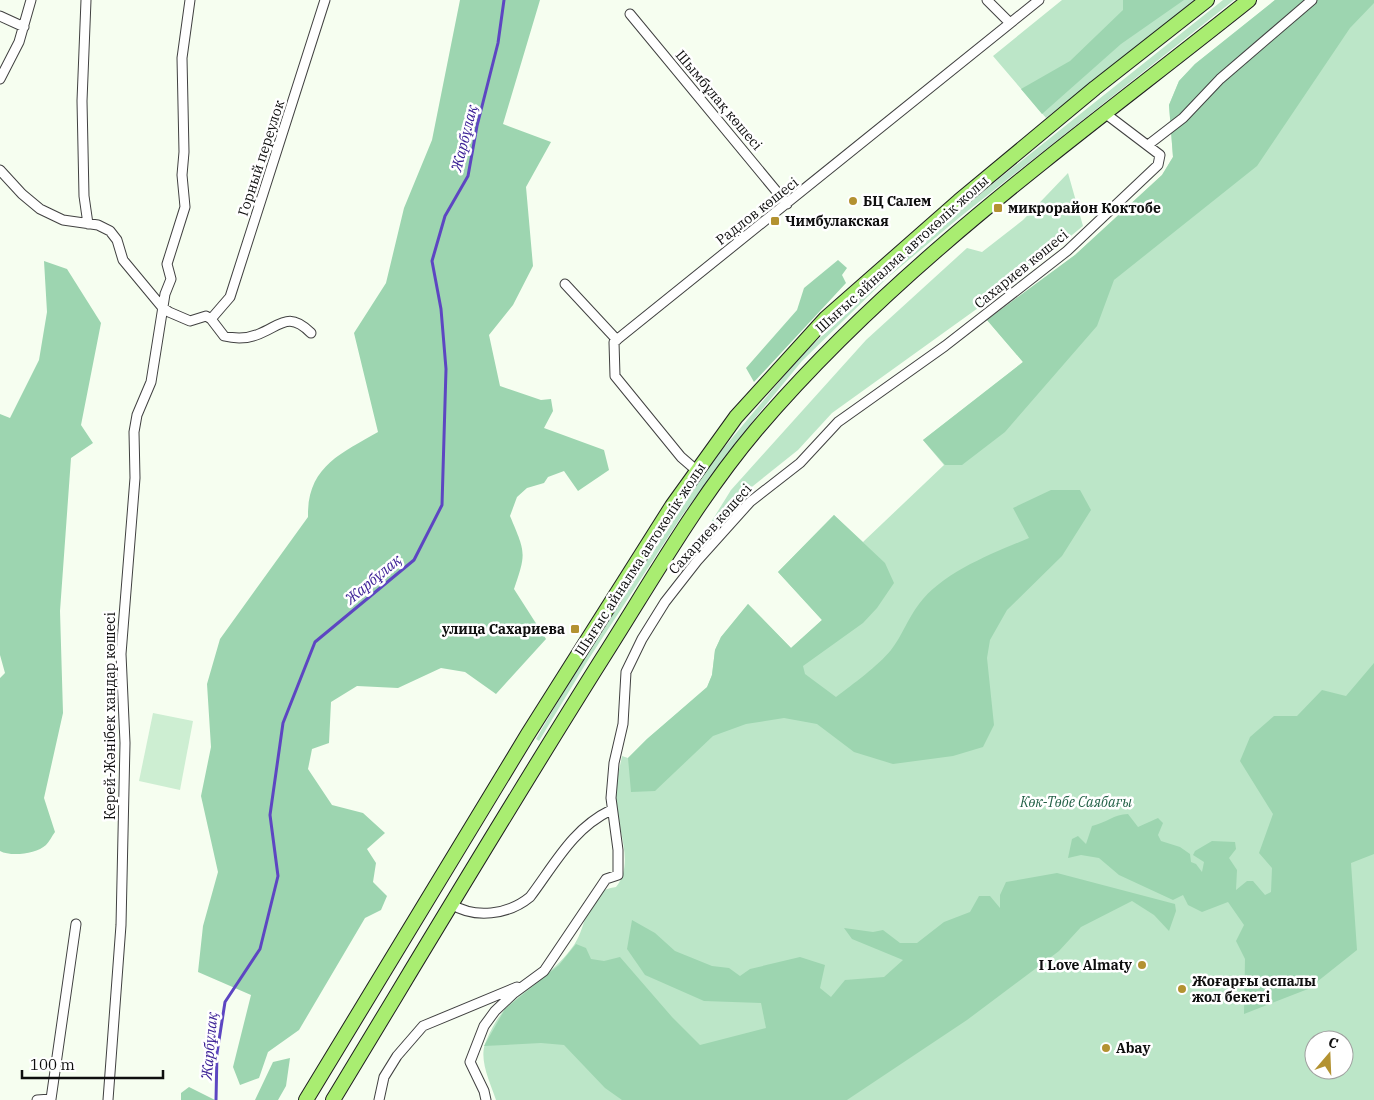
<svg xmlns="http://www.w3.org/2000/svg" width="1374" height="1100" viewBox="0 0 1374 1100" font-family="'IBM Plex Serif',serif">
	<rect width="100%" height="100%" fill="#f6fef0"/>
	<path fill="#bce6c8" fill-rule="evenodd" d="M1062 0H1195L1046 118 993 56Z
		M1223 0H1234L960 217 887 278 802 361 755 418 683 514 588 660 539 741 536 739 605 621 678 511 717 456 799 358 884 276 956 213Z
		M1275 0H1374V1100H496C491 1084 479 1061 485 1044 489 1033 498 1016 506 1008 529 986 556 971 574 945 588 925 585 890 616 887 635 864 618 829 615 803 614 788 619 771 622 756L628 758 647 739 707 688 712 675 715 650 721 637 748 604 791 648 822 620 778 572 834 515 863 542 944 465 923 440 1023 362 987 320 1075 255 1162 175 1173 157 1169 105 1179 81 1195 64ZM1314 1040H1344V1070H1314Z
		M1068 173 1083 226 1017 280 832 413 798 450 753 486 695 548 731 490 866 340 967 248 982 252 1023 220Z"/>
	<path fill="#9dd5b0" d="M460 0H540L503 124 551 142 526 187 533 266 513 305 489 335 500 386 541 400 551 399 553 411 544 428 604 450 609 470 578 491 564 471 548 477 544 483 527 488 517 497 510 516C525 552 527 552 514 589L546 639 496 694 465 672 441 668 398 688 357 686 331 702 329 743 312 749 308 769 332 805 363 813 385 833 367 849 376 863 373 882 387 896 381 910 365 918 299 1030 268 1052 259 1078 240 1085 233 1067 251 995 198 972 203 926 218 872 201 796 211 747 207 684 220 639 308 517C307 467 340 454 378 432L354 333 386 283 404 208 432 140Z
		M1123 0H1184L1121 44 1042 114 1021 89 1070 61 1123 10Z
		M1275 0H1374V3L1350 28 1257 166 1114 280 1097 326 1005 432 962 465H945L923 440 1023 362 987 320 1075 255 1162 175 1173 157 1169 105 1179 81 1195 64Z
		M838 260 847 268 842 275 846 283 754 382 746 368 797 310 804 288Z
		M44 261 67 269 101 323 81 425 93 443 71 458 60 611 63 713 44 798 55 832C52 836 49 842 46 845 36 854 11 857 0 851V678L5 673 0 655V414L10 418 39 360 47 312Z
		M1051 490H1080L1091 510 1062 556 1007 610 990 640 987 658 994 725 983 747 953 756 893 764 854 752 817 724 784 718 746 724 713 736 655 791 631 792 628 758 647 739 707 687 712 675 715 650 721 637 748 604 791 648 822 620 778 572 834 515 885 563 894 583 877 608 863 623 803 666 805 674 836 697C853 684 878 666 891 650 902 636 908 618 919 604 943 572 993 553 1029 538L1013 508Z
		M1374 663V854L1351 863 1357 950 1308 989 1244 1014 1245 959 1236 941 1244 925 1228 902 1202 912 1188 905 1183 895 1173 900 1119 875 1099 858 1081 855 1068 858 1072 839 1078 836 1086 844 1092 826C1106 823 1114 814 1128 814L1138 827 1158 818 1163 823 1158 835 1161 841 1180 847 1190 854 1191 862 1196 864 1202 872 1204 862 1193 855 1195 851 1212 841 1235 842 1236 849 1229 858 1237 870 1236 890 1247 881H1253L1265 895 1271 892 1272 868 1259 853 1273 814 1240 761 1250 737 1274 716H1297L1322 690 1346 696Z
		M1057 873 1175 904 1176 911 1169 931 1154 915 1132 901 1081 927 1059 951 967 1020 847 1100H622L605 1088 564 1045 541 1043 484 1046 505 1009 559 965 576 944 586 948 591 959 604 961 620 957 672 1017 700 1045 766 1028 761 1003 704 1001 645 975 627 949 632 920 655 933 675 951 712 966 729 968 740 976 750 969 800 957 825 965 820 988 831 997 845 980 884 977 903 960 852 939 844 928 873 932 883 930 900 943H917L944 922 970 912 979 896H990L1000 908V895L1006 882Z
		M290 1058 286 1086 278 1100H255L273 1062Z
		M189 1087 215 1100H181V1093Z"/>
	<path fill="#cdeed2" d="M153 713 193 721 180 790 139 781Z"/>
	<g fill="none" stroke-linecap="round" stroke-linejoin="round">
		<path stroke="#5d46c2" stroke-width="3" d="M216 1100 217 1053 225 1002 260 949 278 876 270 815 283 723 315 642 414 560 442 505 446 369 441 309 432 261 445 216 468 176 477 126 498 43 504 0"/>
		<g stroke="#414141" stroke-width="11">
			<path id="minor" d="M86 0 82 101 84 196 88 224
				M987 0 1009 22
				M630 14 787 204
				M0 16 24 27
				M0 79 19 42 31 0
				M1148 145 1183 118 1220 79 1312 0
				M0 170 22 194 40 209 63 220 98 225 110 231 117 240 123 260 162 307 169 312 190 321 206 316 211 319 224 336C236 339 247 339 259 334 281 325 289 311 311 333
				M565 284 617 340
				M211 319 230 297 325 0
				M696 470 681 457 615 376 614 342 1039 0
				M451 904C475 919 508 915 530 897 555 864 572 829 611 810
				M37 1100 51 1099 76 924
				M108 1100 121 925 125 743 121 654 135 478 134 432 137 415 151 382 165 294 171 279 167 264 185 207 182 175 184 152 182 58 190 0
				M379 1100 384 1077 397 1056 423 1026 517 987
				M486 1100 484 1091 470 1062 484 1026 495 1011 514 993 544 971 606 879 618 875V850L611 798 614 763 623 724 626 672 642 639 665 602 697 561 750 502 800 463 838 422 945 346 1067 251 1158 165 1160 155 1106 114"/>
		</g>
		<g stroke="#1f1f1f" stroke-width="16">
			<path id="primary" d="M306 1100 528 734 672 506 736 417 826 318 959 201 1095 88 1207 0
				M333 1100C422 953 510 805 602 659 651 582 697 500 756 430 898 263 1079 136 1249 0"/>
		</g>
		<use href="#minor" stroke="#fff" stroke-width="9"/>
		<use href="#primary" stroke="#a9ed71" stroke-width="14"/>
	</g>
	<g fill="#b39231" stroke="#fff" stroke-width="2">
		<circle cx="853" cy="201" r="5"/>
		<rect x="993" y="203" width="10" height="10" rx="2.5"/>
		<rect x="770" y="216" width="10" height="10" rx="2.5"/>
		<rect x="570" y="624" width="10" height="10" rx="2.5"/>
		<circle cx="1142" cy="965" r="5"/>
		<circle cx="1182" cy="989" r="5"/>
		<circle cx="1106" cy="1048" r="5"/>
	</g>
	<g text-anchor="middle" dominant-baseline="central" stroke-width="5" stroke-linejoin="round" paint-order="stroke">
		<g font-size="14" fill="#0e0e0e" stroke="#fff">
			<text transform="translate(719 100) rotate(50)">Шымбұлақ көшесі</text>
			<text transform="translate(261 158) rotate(-72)">Горный переулок</text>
			<text transform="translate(757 211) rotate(-38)">Радлов көшесі</text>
			<text transform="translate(902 254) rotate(-42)">Шығыс айналма автокөлік жолы</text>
			<text transform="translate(1021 269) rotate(-39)">Сахариев көшесі</text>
			<text transform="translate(710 529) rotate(-48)">Сахариев көшесі</text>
			<text transform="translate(640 559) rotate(-57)">Шығыс айналма автокөлік жолы</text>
			<text transform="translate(110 716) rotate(-90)">Керей-Жәнібек хандар көшесі</text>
		</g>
		<g font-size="14" font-weight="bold" fill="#0e0e0e" stroke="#fff" text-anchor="start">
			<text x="863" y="201">БЦ Салем</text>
			<text x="1008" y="208">микрорайон Коктобе</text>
			<text x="785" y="221">Чимбулакская</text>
			<text x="565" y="629" text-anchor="end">улица Сахариева</text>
			<text x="1132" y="965" text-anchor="end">I Love Almaty</text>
			<text x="1192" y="981">Жоғарғы аспалы<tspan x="1192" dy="16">жол бекеті</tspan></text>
			<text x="1116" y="1048">Abay</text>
		</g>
		<g font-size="14" font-style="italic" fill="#236147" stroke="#fff">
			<text x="1076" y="802">Көк-Төбе Саябағы</text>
		</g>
		<g font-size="15" font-style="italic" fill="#3c2196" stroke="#fff">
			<text transform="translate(464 138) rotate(-76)">Жарбұлақ</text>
			<text transform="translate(373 579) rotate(-40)">Жарбұлақ</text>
			<text transform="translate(209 1046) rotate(-85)">Жарбұлақ</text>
		</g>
	</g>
	<g transform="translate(1329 1055) rotate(19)"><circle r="24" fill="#ffffff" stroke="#9f9f9f"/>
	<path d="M0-4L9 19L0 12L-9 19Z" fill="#b39231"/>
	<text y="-8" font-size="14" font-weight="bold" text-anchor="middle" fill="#0e0e0e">С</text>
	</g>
	<path d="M22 1070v8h141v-8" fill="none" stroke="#0e0e0e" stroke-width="2.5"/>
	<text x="30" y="1070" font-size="15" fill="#0e0e0e" stroke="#ffffff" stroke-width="4" paint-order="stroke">100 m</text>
</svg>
